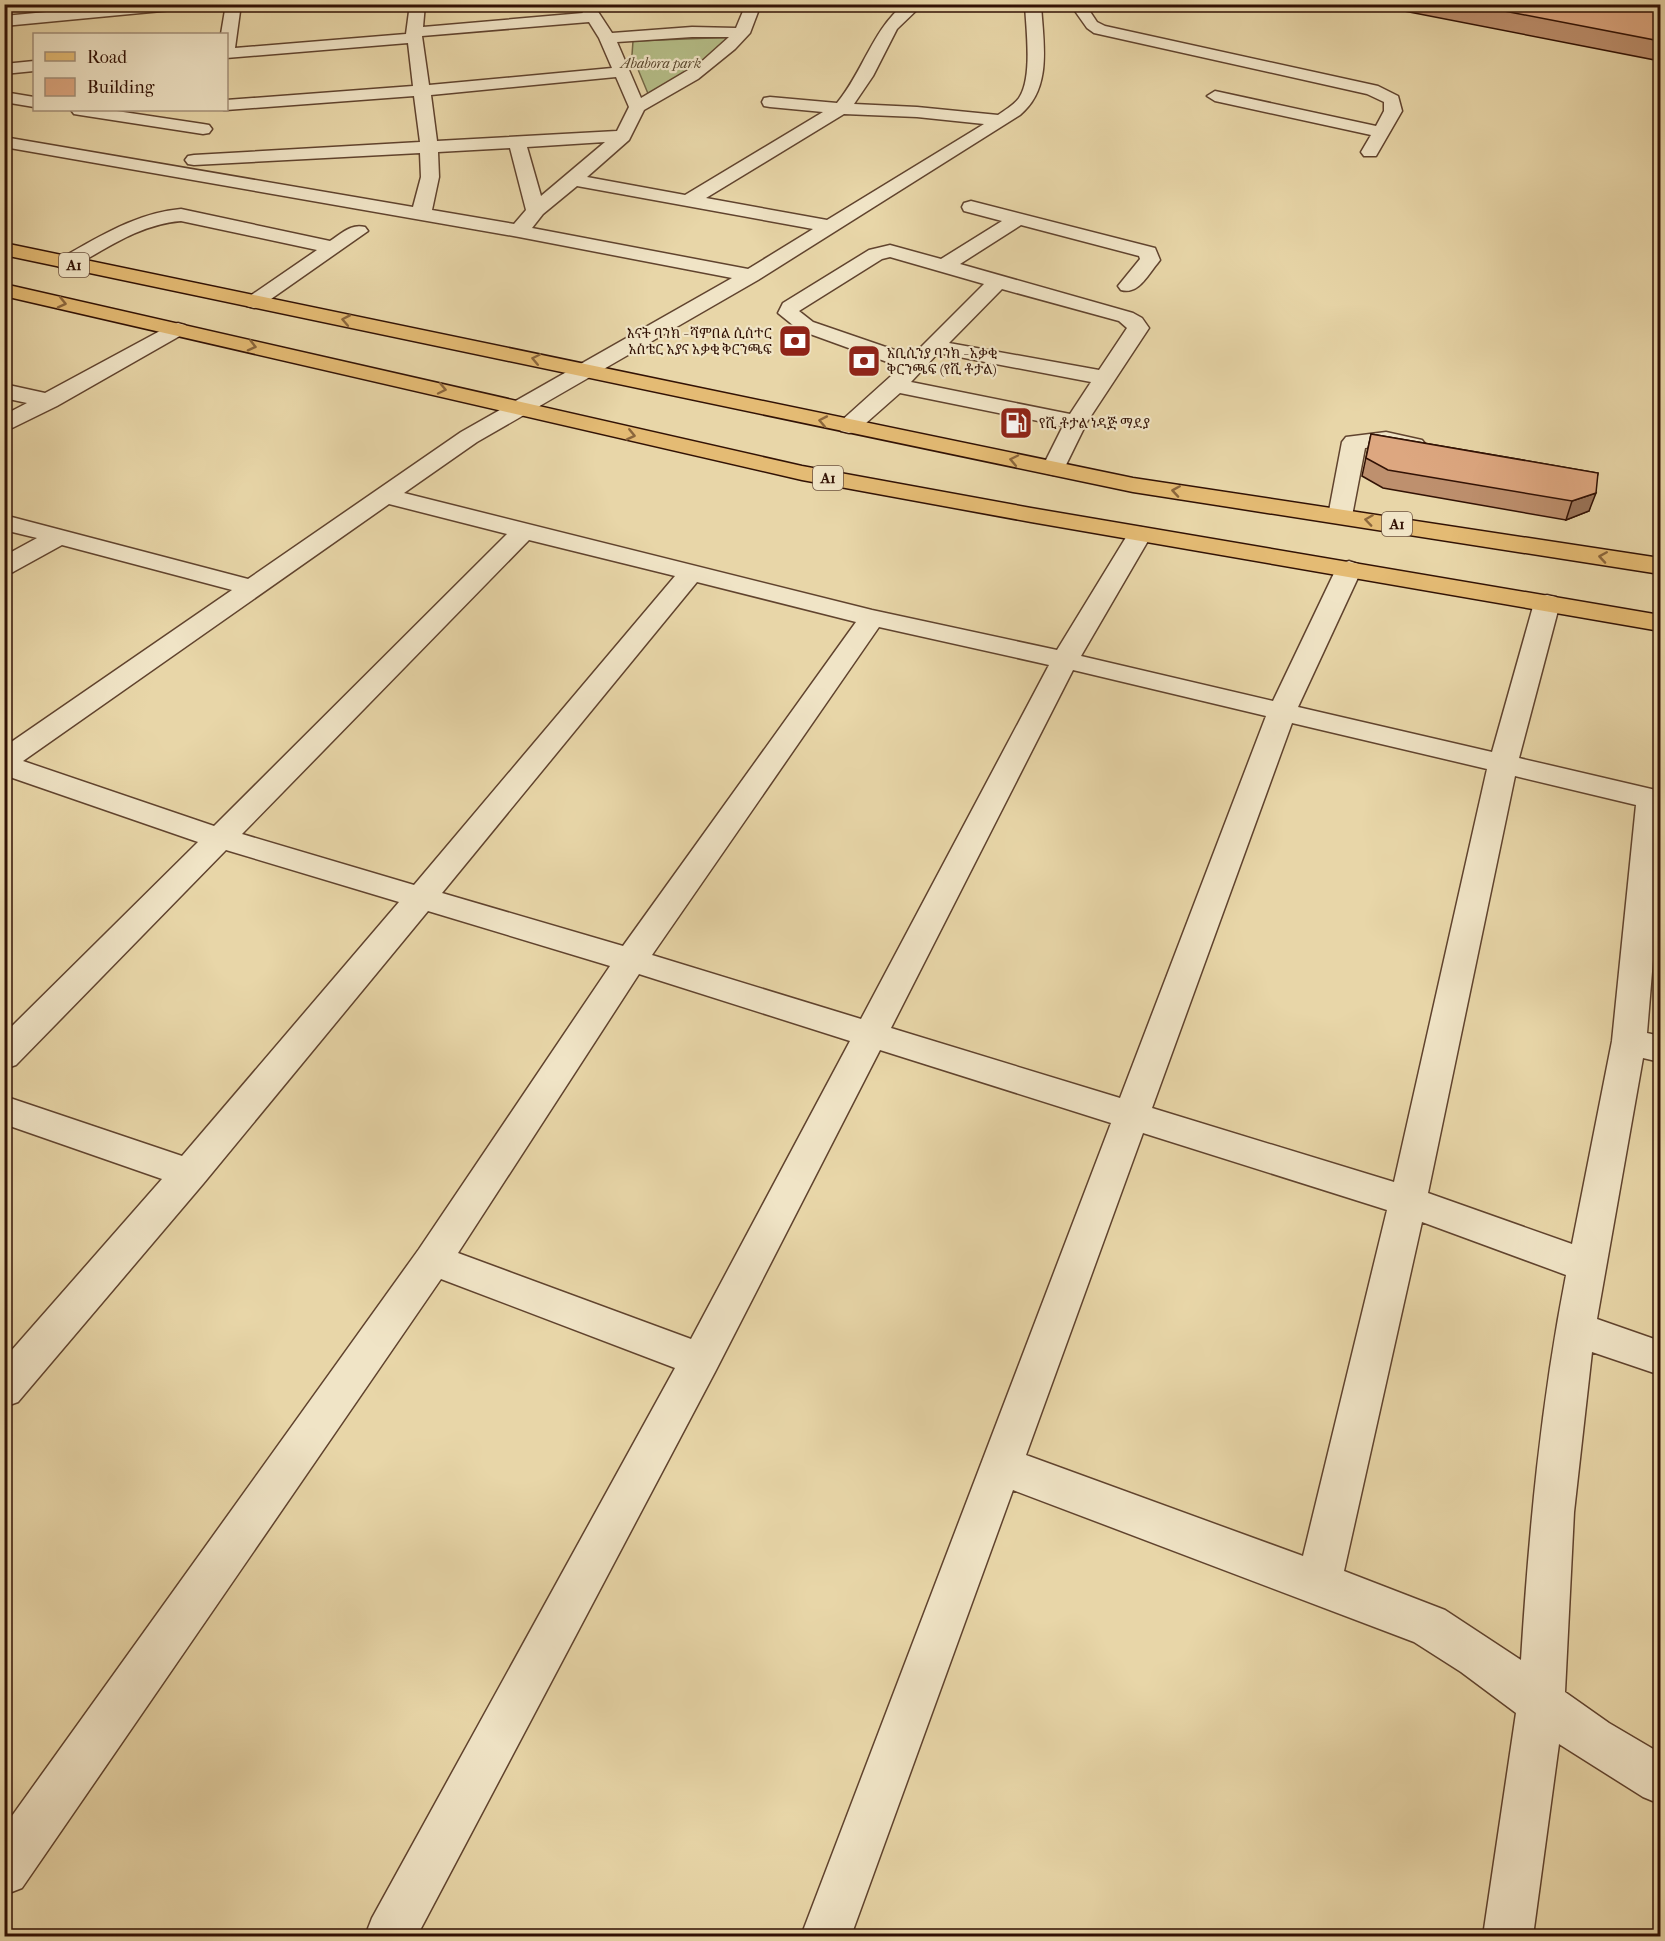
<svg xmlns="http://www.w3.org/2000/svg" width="1665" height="1941" viewBox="0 0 1665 1941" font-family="'IM FELL French Canon','Noto Serif Ethiopic',serif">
	<rect width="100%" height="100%" fill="#e8d6a8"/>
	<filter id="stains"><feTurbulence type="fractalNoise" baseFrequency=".00333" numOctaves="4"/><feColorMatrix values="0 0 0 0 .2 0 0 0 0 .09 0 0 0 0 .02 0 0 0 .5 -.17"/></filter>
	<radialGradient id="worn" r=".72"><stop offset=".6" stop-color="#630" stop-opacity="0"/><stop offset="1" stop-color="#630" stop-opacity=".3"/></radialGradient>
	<path fill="#b5be88" stroke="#746846" stroke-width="1.5" d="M738 37 727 49 649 96 632 55 633 41Z"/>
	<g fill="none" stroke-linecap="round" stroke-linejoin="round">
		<g stroke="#60432e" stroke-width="3">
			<path id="minor" d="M130 4H190L183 9 4 26V16Z
				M226 4H241L235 48 406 34 410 4H425L423 27 583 13 578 4H593L612 33 692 27 736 28 746 4H761L750 33 735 49 698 79 644 110 629 140 587 177 685 195 823 112 770 107 764 106 762 102 764 98 770 97 837 103C863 72 873 28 905 4H923L897 29 873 76 854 104 917 107 998 115C1005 110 1014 105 1019 98 1033 78 1026 28 1025 4H1041C1043 42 1053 88 1020 115L758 280 477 442 404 493 872 610 1057 650 1128 534 1131 529 1140 527 1149 529 1152 534 1081 656 1273 701 1336 569 1340 564 1349 561 1358 564 1362 569 1298 707 1492 752 1534 603 1538 597 1547 595 1556 597 1560 603 1519 758 1660 791V874L1647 1033 1660 1036V1062L1643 1058 1597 1319 1660 1341V1375L1592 1352 1574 1512 1565 1692 1609 1723 1660 1753V1804L1643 1797 1559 1744 1533 1936H1483L1516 1713 1461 1672 1414 1642 1013 1490 851 1936H801L1111 1123 880 1050 715 1372 417 1936H365L372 1918 675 1368 441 1279 22 1888 4 1895V1827L419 1249 610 966 428 911 203 1184 18 1402 4 1407V1359L162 1179 4 1124V1096L182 1156 399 902 226 850 16 1065 4 1069V1034L198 842 4 775V747L232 590 62 545 13 572 4 575V556L37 538 4 530V515L248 579 461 432 732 278 519 237 4 147V137L413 207 421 177 420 153 194 165 188 164 185 160 188 156 194 155 420 142 414 96 226 110H224H226V100L413 86 408 43 226 58V34H221ZM589 22 599 38 612 68 429 85 422 36ZM692 37H729L700 63 641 98 617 42ZM616 77 629 107 617 131 437 141 431 95ZM844 114 917 117 984 124 827 220 706 198ZM605 142 541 196 527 147ZM510 148 526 210 514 224 432 210 439 177 438 152ZM577 186 813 229 748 269 532 228 543 214ZM389 504 507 534 214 826 23 761ZM529 540 675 576 414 885 242 834ZM697 582 856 622 623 946 442 893ZM879 627 1049 665 861 1019 652 955ZM1073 670 1266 716 1120 1098 891 1028ZM1292 723 1487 769 1394 1182 1152 1108ZM1515 776 1636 805 1612 1041 1572 1244 1428 1193ZM639 974 850 1041 691 1339 458 1253ZM1143 1133 1387 1210 1303 1556 1026 1455ZM1422 1222 1566 1275C1541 1403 1529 1530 1521 1660L1445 1610 1344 1571Z
				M1070 4H1085L1097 22 1105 26 1378 86 1398 96 1402 111 1376 156H1364L1361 152 1371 135 1215 101 1207 96 1215 91 1376 126 1384 111V102L1367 94 1094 33 1087 28Z
				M34 61V71L4 74V64Z
				M4 92 34 97V107L4 102Z
				M71 110H110L203 124 209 125 212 129 209 133 203 134 80 115 74 114Z
				M971 201 1155 248 1160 260 1157 264C1147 276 1138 295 1121 290L1118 286 1140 259 1139 256 1021 225 960 264 1133 313 1142 318 1149 328 1087 422 1062 473 1054 475 1046 473 1042 468 1063 426 900 393 857 431 849 433 841 431 838 426 841 421 901 367 799 330 778 313 783 303 869 250 890 245 941 259 1002 221 964 211 962 207 964 203ZM890 257 984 284 912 356 813 322 799 311 882 259ZM1002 289 1119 321 1127 328 1099 370 949 343ZM938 353 1091 382 1070 414 911 382Z
				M181 209 330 241C341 234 351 223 365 227L368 231 261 306 254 308 247 306 244 302 247 298 317 250 181 221C141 224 107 248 73 267H59L56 263 59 259C98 238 135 213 181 209Z
				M178 323 185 325 189 329 185 333 57 406 4 432V415L27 403 4 398V384L45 393 171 325Z
				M1386 432 1422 440 1426 445 1422 450 1414 452 1386 446 1365 448 1352 516 1349 521 1340 523 1331 521 1328 516 1342 442 1346 437Z"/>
		</g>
		<g stroke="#321205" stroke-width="3">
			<path id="major" d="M4 243 1133 478 1660 558V574L1133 492 4 255Z
				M4 284 802 466 1031 508 1660 615V631L1031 522 802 480 4 296Z"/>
		</g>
		<use href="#minor" fill="#f0e4c6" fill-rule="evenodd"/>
		<use href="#major" fill="#e4bb74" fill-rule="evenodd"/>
	</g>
	<path fill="#be906e" stroke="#321205" stroke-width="1.5" d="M1368 4H1660V61Z
		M1371 434 1598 473 1589 511 1566 520 1383 488 1362 476Z"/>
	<path fill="#9b755a" stroke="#321205" stroke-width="1.5" d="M1596 493 1589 511 1566 520 1572 501Z"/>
	<path fill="#dda780" stroke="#321205" stroke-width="1.5" d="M1468 4H1660V41Z
		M1371 434 1598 473 1596 493 1572 501 1388 470 1366 458Z"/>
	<defs><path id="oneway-chevron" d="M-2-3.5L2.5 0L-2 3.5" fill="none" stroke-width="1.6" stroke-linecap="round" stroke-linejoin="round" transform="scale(1.5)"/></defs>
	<g stroke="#8b663c">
		<use href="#oneway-chevron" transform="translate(62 303) rotate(13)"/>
		<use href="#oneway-chevron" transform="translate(346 320) rotate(-169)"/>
		<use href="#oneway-chevron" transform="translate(252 346) rotate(14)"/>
		<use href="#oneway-chevron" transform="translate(536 359) rotate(-168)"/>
		<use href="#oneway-chevron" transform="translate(442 389) rotate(12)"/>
		<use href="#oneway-chevron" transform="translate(823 421) rotate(-169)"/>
		<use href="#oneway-chevron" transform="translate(631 435) rotate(13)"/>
		<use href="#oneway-chevron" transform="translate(1014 460) rotate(-168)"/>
		<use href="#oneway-chevron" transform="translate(1176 491) rotate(-171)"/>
		<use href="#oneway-chevron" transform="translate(1369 520) rotate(-172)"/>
		<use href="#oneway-chevron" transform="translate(1603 557) rotate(-171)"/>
	</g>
	<defs>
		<g id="bank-square" transform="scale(1.725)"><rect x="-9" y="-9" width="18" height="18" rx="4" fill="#8f2418" stroke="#f0e4c6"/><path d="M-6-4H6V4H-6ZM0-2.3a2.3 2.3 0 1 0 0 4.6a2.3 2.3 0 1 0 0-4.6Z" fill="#fff"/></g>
		<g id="fuel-square" transform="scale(1.725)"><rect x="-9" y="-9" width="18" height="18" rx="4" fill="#8f2418" stroke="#f0e4c6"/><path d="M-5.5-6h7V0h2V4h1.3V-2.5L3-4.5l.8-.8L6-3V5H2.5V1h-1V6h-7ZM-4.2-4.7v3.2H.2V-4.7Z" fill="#fff"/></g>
	</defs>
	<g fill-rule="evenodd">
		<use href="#bank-square" x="795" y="341"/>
		<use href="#bank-square" x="864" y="361"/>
		<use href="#fuel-square" x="1016" y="423"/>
	</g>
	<g text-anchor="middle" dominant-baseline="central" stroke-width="4.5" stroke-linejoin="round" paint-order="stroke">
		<g font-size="14" font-style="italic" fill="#59462c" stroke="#f0e4c6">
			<text x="661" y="63">Ababora park</text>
		</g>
		<g font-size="14" fill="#321205" stroke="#f0e4c6" text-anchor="start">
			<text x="772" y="333" text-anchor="end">እናት ባንክ - ሻምበል ሲስተር<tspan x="772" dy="16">አስቴር አያና አቃቂ ቅርንጫፍ</tspan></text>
			<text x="887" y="353">አቢሲንያ ባንክ - አቃቂ<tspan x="887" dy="16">ቅርንጫፍ (የሺ ቶታል)</tspan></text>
			<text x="1039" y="423">የሺ ቶታል ነዳጅ ማደያ</text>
		</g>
		<g fill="#f0e4c6" stroke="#6b513f" stroke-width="1.5">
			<rect x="59" y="253" width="30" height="24" rx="4.5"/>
			<rect x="813" y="466" width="30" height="24" rx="4.5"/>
			<rect x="1382" y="512" width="30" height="24" rx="4.5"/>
		</g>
		<g font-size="15" font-weight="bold" fill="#321205">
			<text x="74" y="265">A1</text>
			<text x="828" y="478">A1</text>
			<text x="1397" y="524">A1</text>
		</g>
	</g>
	<rect width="1665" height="1941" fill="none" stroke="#e8d6a8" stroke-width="24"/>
	<rect x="6" y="6" width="1653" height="1929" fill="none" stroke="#321205" stroke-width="3"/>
	<rect x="12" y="12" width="1641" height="1917" fill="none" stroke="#321205" stroke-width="1.5"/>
	<rect x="33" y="33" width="195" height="78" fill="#f0e4c6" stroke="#a49079" stroke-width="1.5"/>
	<rect x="45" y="52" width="30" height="9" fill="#e4bb74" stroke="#a49079" stroke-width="1.5"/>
	<text x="87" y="63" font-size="18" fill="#321205">Road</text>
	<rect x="45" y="78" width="30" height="18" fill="#dda780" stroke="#a49079" stroke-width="1.5"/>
	<text x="87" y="93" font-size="18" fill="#321205">Building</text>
	<rect width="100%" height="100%" filter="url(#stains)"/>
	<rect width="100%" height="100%" fill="url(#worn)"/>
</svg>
